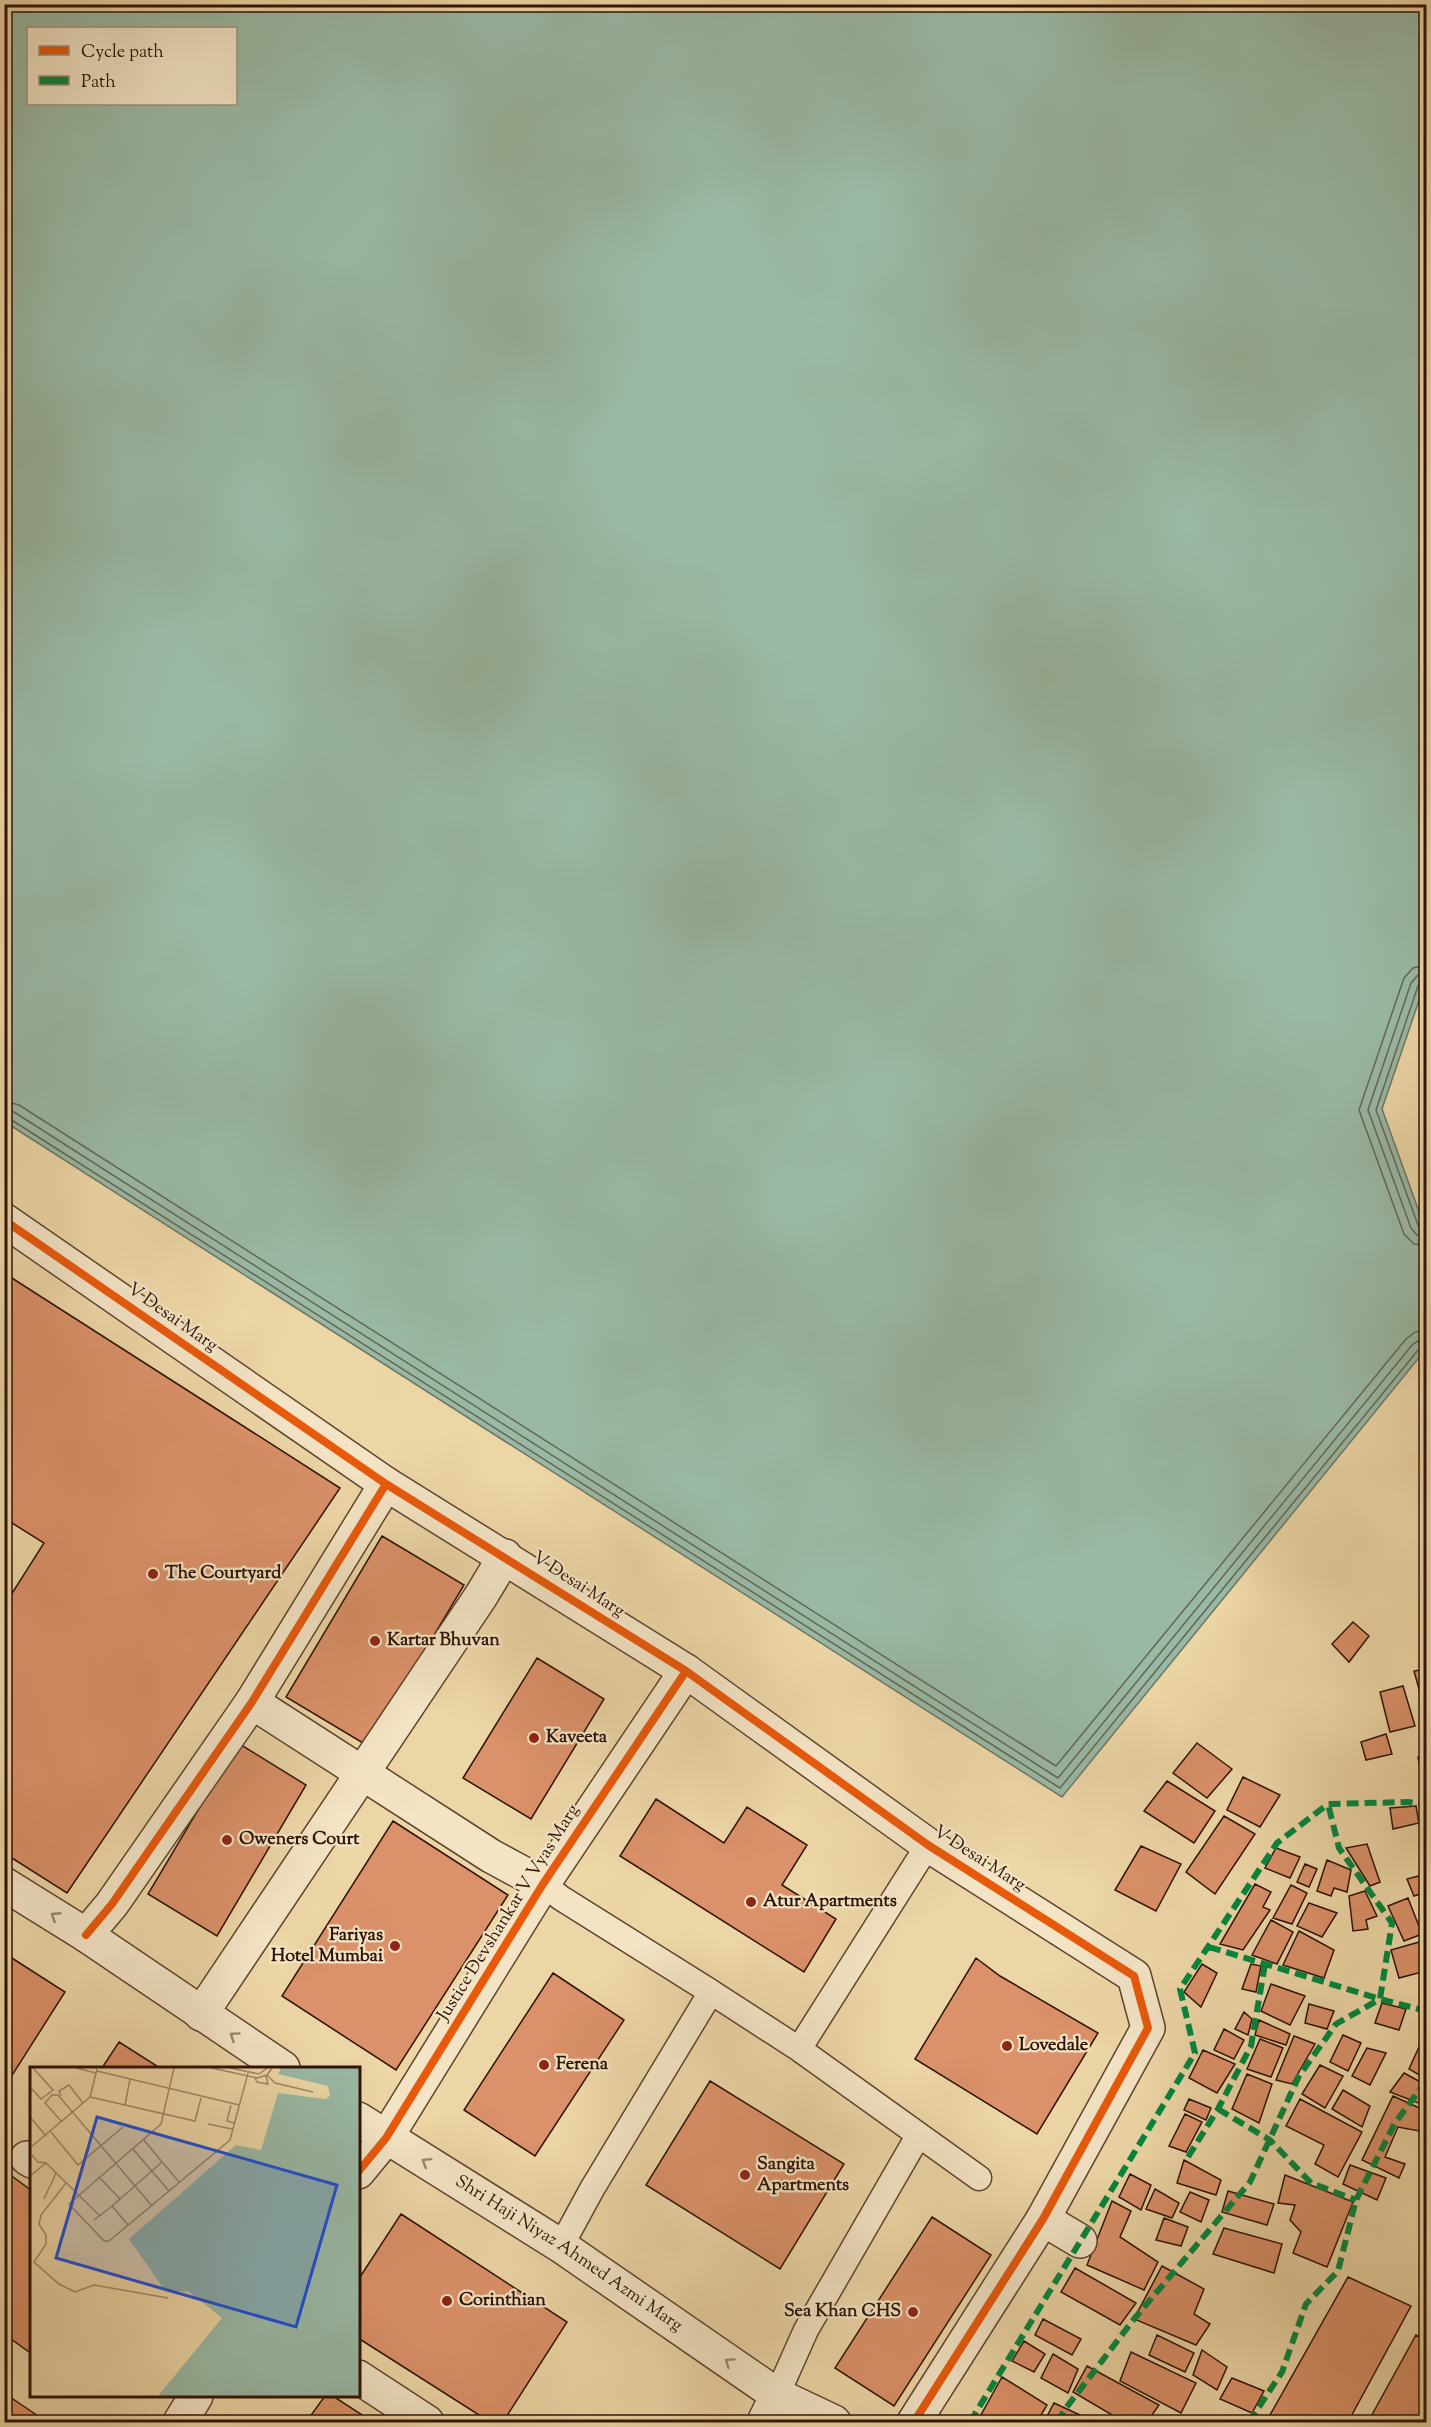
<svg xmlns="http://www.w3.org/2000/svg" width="1431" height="2427" viewBox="0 0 1431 2427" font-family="'Sorts Mill Goudy',serif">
	<rect width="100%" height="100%" fill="#edd6a6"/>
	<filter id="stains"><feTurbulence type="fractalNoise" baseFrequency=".00333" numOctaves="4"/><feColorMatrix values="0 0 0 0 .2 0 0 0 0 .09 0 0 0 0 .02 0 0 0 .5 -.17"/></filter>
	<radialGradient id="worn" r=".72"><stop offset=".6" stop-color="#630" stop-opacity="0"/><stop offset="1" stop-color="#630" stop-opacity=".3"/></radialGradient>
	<path fill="#99b9a5" stroke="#6e7665" stroke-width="1.5" fill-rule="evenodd" d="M4 5H1426V980L1382 1109 1426 1231V1349L1062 1797 5 1122ZM28 28H236V104H28Z"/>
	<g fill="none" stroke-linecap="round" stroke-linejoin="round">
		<path stroke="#646655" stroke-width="1.5" d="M1426 965 1413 968 1404 978 1359 1110 1404 1234 1414 1244 1426 1246
			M1426 974 1418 975 1411 983 1368 1110 1411 1228 1417 1235 1426 1237
			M1426 981 1421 982 1418 986 1376 1110 1418 1225 1422 1229H1426
			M4 1101 19 1105 1056 1766 1406 1339 1415 1332 1426 1330
			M4 1110 14 1112 1058 1778 1413 1344 1420 1340 1426 1339
			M4 1118 10 1119 1060 1788 1419 1349 1426 1346"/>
	</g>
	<path fill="#db9169" stroke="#2e1205" stroke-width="1.5" d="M4 1273 340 1488 67 1893 4 1853V1606L44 1543 4 1518Z
		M382 1536 464 1585 368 1746 286 1697Z
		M1353 1622 1369 1636 1349 1662 1332 1644Z
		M537 1658 604 1699 531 1819 463 1778Z
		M1426 1669V1714L1414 1671Z
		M1403 1686 1415 1726 1390 1732 1380 1692Z
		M1386 1734 1392 1754 1366 1760 1361 1742Z
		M238 1743 306 1785 217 1936 148 1894Z
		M1197 1743 1232 1769 1207 1798 1173 1773Z
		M1426 1755V1783H1423L1418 1757Z
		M1243 1777 1280 1795 1260 1827 1227 1810Z
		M1167 1781 1215 1811 1194 1843 1144 1811Z
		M656 1799 724 1843 747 1807 807 1845 782 1885 836 1919 804 1972 620 1856Z
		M1416 1806 1419 1823 1393 1829 1390 1808Z
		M1224 1816 1255 1834 1215 1894 1186 1872Z
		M393 1821 508 1895 396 2070 282 1996Z
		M1367 1844 1380 1882 1370 1886 1346 1848Z
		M1141 1846 1181 1864 1156 1911 1115 1890Z
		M1276 1848 1300 1857 1290 1878 1265 1868Z
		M1327 1860 1351 1870 1347 1892 1334 1888 1331 1896 1317 1891Z
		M1305 1864 1317 1869 1309 1887 1297 1882Z
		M1426 1874V1892L1414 1896 1407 1879Z
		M1255 1884 1271 1892 1263 1907 1270 1910 1243 1950 1220 1944Z
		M1291 1885 1307 1893 1292 1924 1273 1918Z
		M1365 1891 1377 1916 1366 1920 1368 1929 1353 1931 1349 1896Z
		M1408 1898 1422 1934 1404 1941 1388 1906Z
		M1309 1903 1337 1913 1322 1937 1297 1926Z
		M1271 1920 1293 1932 1277 1964 1252 1955Z
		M1299 1931 1334 1950 1324 1978 1283 1965Z
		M1426 1940V1971L1399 1978 1391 1950Z
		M4 1953 65 1992 4 2088Z
		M976 1958 1000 1976 1098 2033 1037 2134 915 2059Z
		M1202 1964 1217 1973 1201 2007 1184 1992Z
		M1251 1964 1261 1966 1256 1992 1242 1989Z
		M553 1973 624 2020 535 2156 464 2110Z
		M1271 1984 1305 1996 1290 2025 1261 2011Z
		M1382 2003 1406 2009 1399 2030 1375 2023Z
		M1309 2004 1334 2011 1327 2029 1305 2023Z
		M1244 2012 1252 2019 1248 2035 1235 2029Z
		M1259 2020 1290 2034 1286 2045 1255 2035Z
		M1224 2029 1244 2040 1234 2059 1214 2050Z
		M1343 2035 1361 2043 1348 2071 1330 2062Z
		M1294 2036 1315 2044 1292 2084 1276 2080Z
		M1260 2039 1283 2048 1271 2077 1247 2069Z
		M119 2042 160 2068H102Z
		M1419 2047 1426 2051V2079L1409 2069Z
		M1367 2048 1386 2053 1370 2085 1352 2076Z
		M1203 2050 1235 2064 1217 2093 1189 2078Z
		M1320 2065 1343 2076 1325 2108 1302 2094Z
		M1404 2073 1426 2085V2106L1390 2092Z
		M1247 2074 1272 2084 1259 2123 1232 2109Z
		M710 2081 844 2164 780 2269 646 2185Z
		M1343 2090 1370 2106 1362 2127 1332 2109Z
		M1393 2096 1426 2111 1419 2131 1398 2127 1385 2157 1405 2164 1399 2178 1362 2160Z
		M1189 2099 1211 2108 1206 2120 1184 2110Z
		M1300 2099 1362 2132 1338 2177 1315 2164 1324 2145 1286 2126Z
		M1185 2114 1202 2122 1186 2152 1169 2146Z
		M1184 2160 1221 2180 1216 2195 1177 2183Z
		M1350 2165 1386 2178 1377 2200 1343 2184Z
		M9 2174 32 2191V2354L4 2334V2180Z
		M1130 2174 1151 2185 1141 2210 1119 2197Z
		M1285 2175 1353 2202 1327 2267 1293 2253 1301 2232 1290 2220 1295 2205 1278 2203Z
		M1155 2189 1179 2203 1172 2218 1146 2209Z
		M1228 2191 1274 2204 1267 2225 1222 2212Z
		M1190 2192 1209 2200 1201 2222 1180 2212Z
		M1112 2201 1131 2211 1120 2237 1158 2262 1144 2290 1087 2265Z
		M401 2214 567 2322 503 2422H490L358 2338V2280Z
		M932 2217 991 2255 894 2406 835 2368Z
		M1164 2218 1188 2227 1181 2246 1156 2240Z
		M1224 2228 1282 2244 1274 2273 1213 2254Z
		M1162 2266 1204 2289 1194 2314 1210 2324 1196 2345 1134 2319Z
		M1075 2268 1136 2303 1120 2325 1061 2292Z
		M1348 2277 1411 2306 1348 2422H1266Z
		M1043 2319 1081 2339 1072 2355 1035 2335Z
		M1157 2335 1194 2353 1185 2372 1149 2355Z
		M1416 2335 1426 2341V2422H1368Z
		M1024 2341 1045 2354 1034 2372 1012 2361Z
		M1202 2350 1227 2367 1217 2390 1193 2375Z
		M1131 2352 1196 2383 1181 2413 1120 2381Z
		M1053 2354 1078 2369 1068 2393 1041 2378Z
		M1087 2366 1159 2405 1147 2422H1124L1073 2392Z
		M1002 2377 1047 2405 1037 2422H977Z
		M1232 2378 1264 2391 1252 2413 1220 2399Z
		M4 2393 47 2422H4Z
		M325 2396H333L373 2422H306Z
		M1054 2403 1095 2422H1044Z"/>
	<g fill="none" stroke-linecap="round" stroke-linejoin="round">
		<g stroke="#5e432d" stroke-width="27">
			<path id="lane" d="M543 1884 561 1898 711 1992 592 2189 561 2246
				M711 1992 799 2049 928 1845
				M799 2049 979 2178
				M777 2395 806 2330 918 2136"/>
		</g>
		<g stroke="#5e432d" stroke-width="36">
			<g id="street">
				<path d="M4 1220 386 1484 686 1671 928 1845 1134 1976 1148 2028 1043 2219 914 2422"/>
				<path d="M252 1702 491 1856 543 1884"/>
				<path d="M4 1884 86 1935 283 2068"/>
				<path d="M86 1935 112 1904 252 1702 386 1484"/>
				<path d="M201 2014 481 1596 505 1556"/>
				<path id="s1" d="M358 2119 561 2246 777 2395 834 2422"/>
				<path d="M27 2158 32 2161"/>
				<path d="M358 2172 386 2138 543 1884 686 1671"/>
				<path d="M1043 2219 1080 2241"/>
				<path d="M358 2377 427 2422"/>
				<path d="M180 2422 196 2396"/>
				<path d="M764 2422 777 2395"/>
			</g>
		</g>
		<use href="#lane" stroke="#f3e4c5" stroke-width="24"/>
		<use href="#street" stroke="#f3e4c5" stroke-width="33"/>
		<path stroke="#00873e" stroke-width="6" stroke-dasharray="12 6" stroke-linecap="butt" d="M1209 1947 1380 1999 1426 2011
			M1218 2109 1270 2140 1311 2183 1356 2200
			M1188 2157 1218 2109 1251 2046 1265 1964
			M970 2422 1195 2053 1180 1989 1277 1843 1328 1804 1408 1802 1426 1805
			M1057 2422 1066 2408 1134 2319 1250 2182 1299 2076 1336 2024 1380 1999 1392 1923 1339 1848 1328 1804
			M1249 2422 1282 2372 1306 2304 1338 2271 1356 2200 1395 2123 1426 2081"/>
		<g stroke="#f3e4c5" stroke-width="11">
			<path id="cycleway" d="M4 1220 386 1484 686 1671 928 1845 1134 1976 1148 2028 1043 2219 914 2422
				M86 1935 112 1904 252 1702 386 1484
				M358 2172 386 2138 543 1884 686 1671"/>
		</g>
		<use href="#cycleway" stroke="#e8590c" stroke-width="8"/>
	</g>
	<defs><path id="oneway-chevron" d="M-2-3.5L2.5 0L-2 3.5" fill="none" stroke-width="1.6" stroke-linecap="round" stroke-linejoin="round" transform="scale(1.5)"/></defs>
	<g stroke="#9a866f">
		<use href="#oneway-chevron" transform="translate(55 1916) rotate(-147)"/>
		<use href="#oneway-chevron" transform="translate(234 2036) rotate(-146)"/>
		<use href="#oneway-chevron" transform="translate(426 2162) rotate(-148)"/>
		<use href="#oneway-chevron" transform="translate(729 2362) rotate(-145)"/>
	</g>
	<g fill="#8f2418" stroke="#f3e4c5" stroke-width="2">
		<circle cx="153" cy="1574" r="6"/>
		<circle cx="375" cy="1641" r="6"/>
		<circle cx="534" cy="1738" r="6"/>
		<circle cx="227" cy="1840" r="6"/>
		<circle cx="751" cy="1902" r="6"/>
		<circle cx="395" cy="1946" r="6"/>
		<circle cx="1007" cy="2046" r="6"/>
		<circle cx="544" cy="2065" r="6"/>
		<circle cx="745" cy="2175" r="6"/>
		<circle cx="447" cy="2301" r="6"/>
		<circle cx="913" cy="2312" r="6"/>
	</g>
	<g text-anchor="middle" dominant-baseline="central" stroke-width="4.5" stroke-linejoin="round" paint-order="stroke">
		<g font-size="18" fill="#2e1205" stroke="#f3e4c5">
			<text transform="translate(172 1318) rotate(35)">V Desai Marg</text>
			<text transform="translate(578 1585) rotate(33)">V Desai Marg</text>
			<text transform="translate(979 1859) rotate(33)">V Desai Marg</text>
			<text transform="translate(509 1913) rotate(-58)">Justice Devshankar V Vyas Marg</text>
			<text stroke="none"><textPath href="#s1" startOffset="250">Shri Haji Niyaz Ahmed Azmi Marg</textPath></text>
		</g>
		<g font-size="18" font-weight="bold" fill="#2e1205" stroke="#f3e4c5" text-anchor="start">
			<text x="165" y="1574">The Courtyard</text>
			<text x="387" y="1641">Kartar Bhuvan</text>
			<text x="546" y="1738">Kaveeta</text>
			<text x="239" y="1840">Oweners Court</text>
			<text x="763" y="1902">Atur Apartments</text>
			<text x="383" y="1936" text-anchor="end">Fariyas<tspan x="383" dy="21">Hotel Mumbai</tspan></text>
			<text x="1019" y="2046">Lovedale</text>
			<text x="556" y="2065">Ferena</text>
			<text x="757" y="2165">Sangita<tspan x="757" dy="21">Apartments</tspan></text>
			<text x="459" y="2301">Corinthian</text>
			<text x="901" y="2312" text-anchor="end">Sea Khan CHS</text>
		</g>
	</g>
	<g transform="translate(30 2067)">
		<rect width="330" height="330" fill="#edd6a6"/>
		<path d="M251 1H330V329H128L192 251 158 224 136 225 99 172 206 78 231 83 248 26 295 32 300 29 298 19 248 7Z" fill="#99b9a5"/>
		<path fill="none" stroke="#a18866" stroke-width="1.5" d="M46 1 66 6M144 1 131 57 39 137 74 174H79L200 73 218 6M182 1 227 11 237 8 242 1M200 1 229 7 237 1M67 4 209 38M237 8 245 16 283 25M225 11 227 15 238 17 236 9M0 20 11 32 23 23 3 1M31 29 29 24 39 18 53 36M60 30 165 54 171 31M95 38 100 12M201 38 197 54 204 56M0 50 16 69M32 55 15 36 22 28H28L122 139M178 57 202 62M21 65 48 98 93 60M113 72 149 115M0 81 60 30 67 2M102 81 139 124M0 86 8 95 16 96 70 149M0 109 16 96M69 110 90 132 132 95M36 116 11 148 9 157 16 168V177L4 195 29 217 45 225 64 218 138 231M14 132 26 106M90 132 82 139 98 158M64 153 82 139"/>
		<path fill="#1d4ed8" fill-opacity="0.15" stroke="#1d4ed8" stroke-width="3" d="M67 50 307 118 266 260 26 191Z"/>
		<rect width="330" height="330" fill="none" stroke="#2e1205" stroke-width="3"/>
	</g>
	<rect width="1431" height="2427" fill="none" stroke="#edd6a6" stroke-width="24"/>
	<rect x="6" y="6" width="1419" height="2415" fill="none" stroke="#2e1205" stroke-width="3"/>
	<rect x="12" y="12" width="1407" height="2403" fill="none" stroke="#2e1205" stroke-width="1.5"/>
	<rect x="27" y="27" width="210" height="78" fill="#f3e4c5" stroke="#a49078" stroke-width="1.5"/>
	<rect x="39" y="46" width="30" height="9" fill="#e8590c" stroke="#a49078" stroke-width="1.5"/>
	<text x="81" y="57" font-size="18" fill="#2e1205">Cycle path</text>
	<rect x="39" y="76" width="30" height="9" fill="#00873e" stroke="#a49078" stroke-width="1.5"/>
	<text x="81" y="87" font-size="18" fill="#2e1205">Path</text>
	<rect width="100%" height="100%" filter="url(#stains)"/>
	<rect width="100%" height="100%" fill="url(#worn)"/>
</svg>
